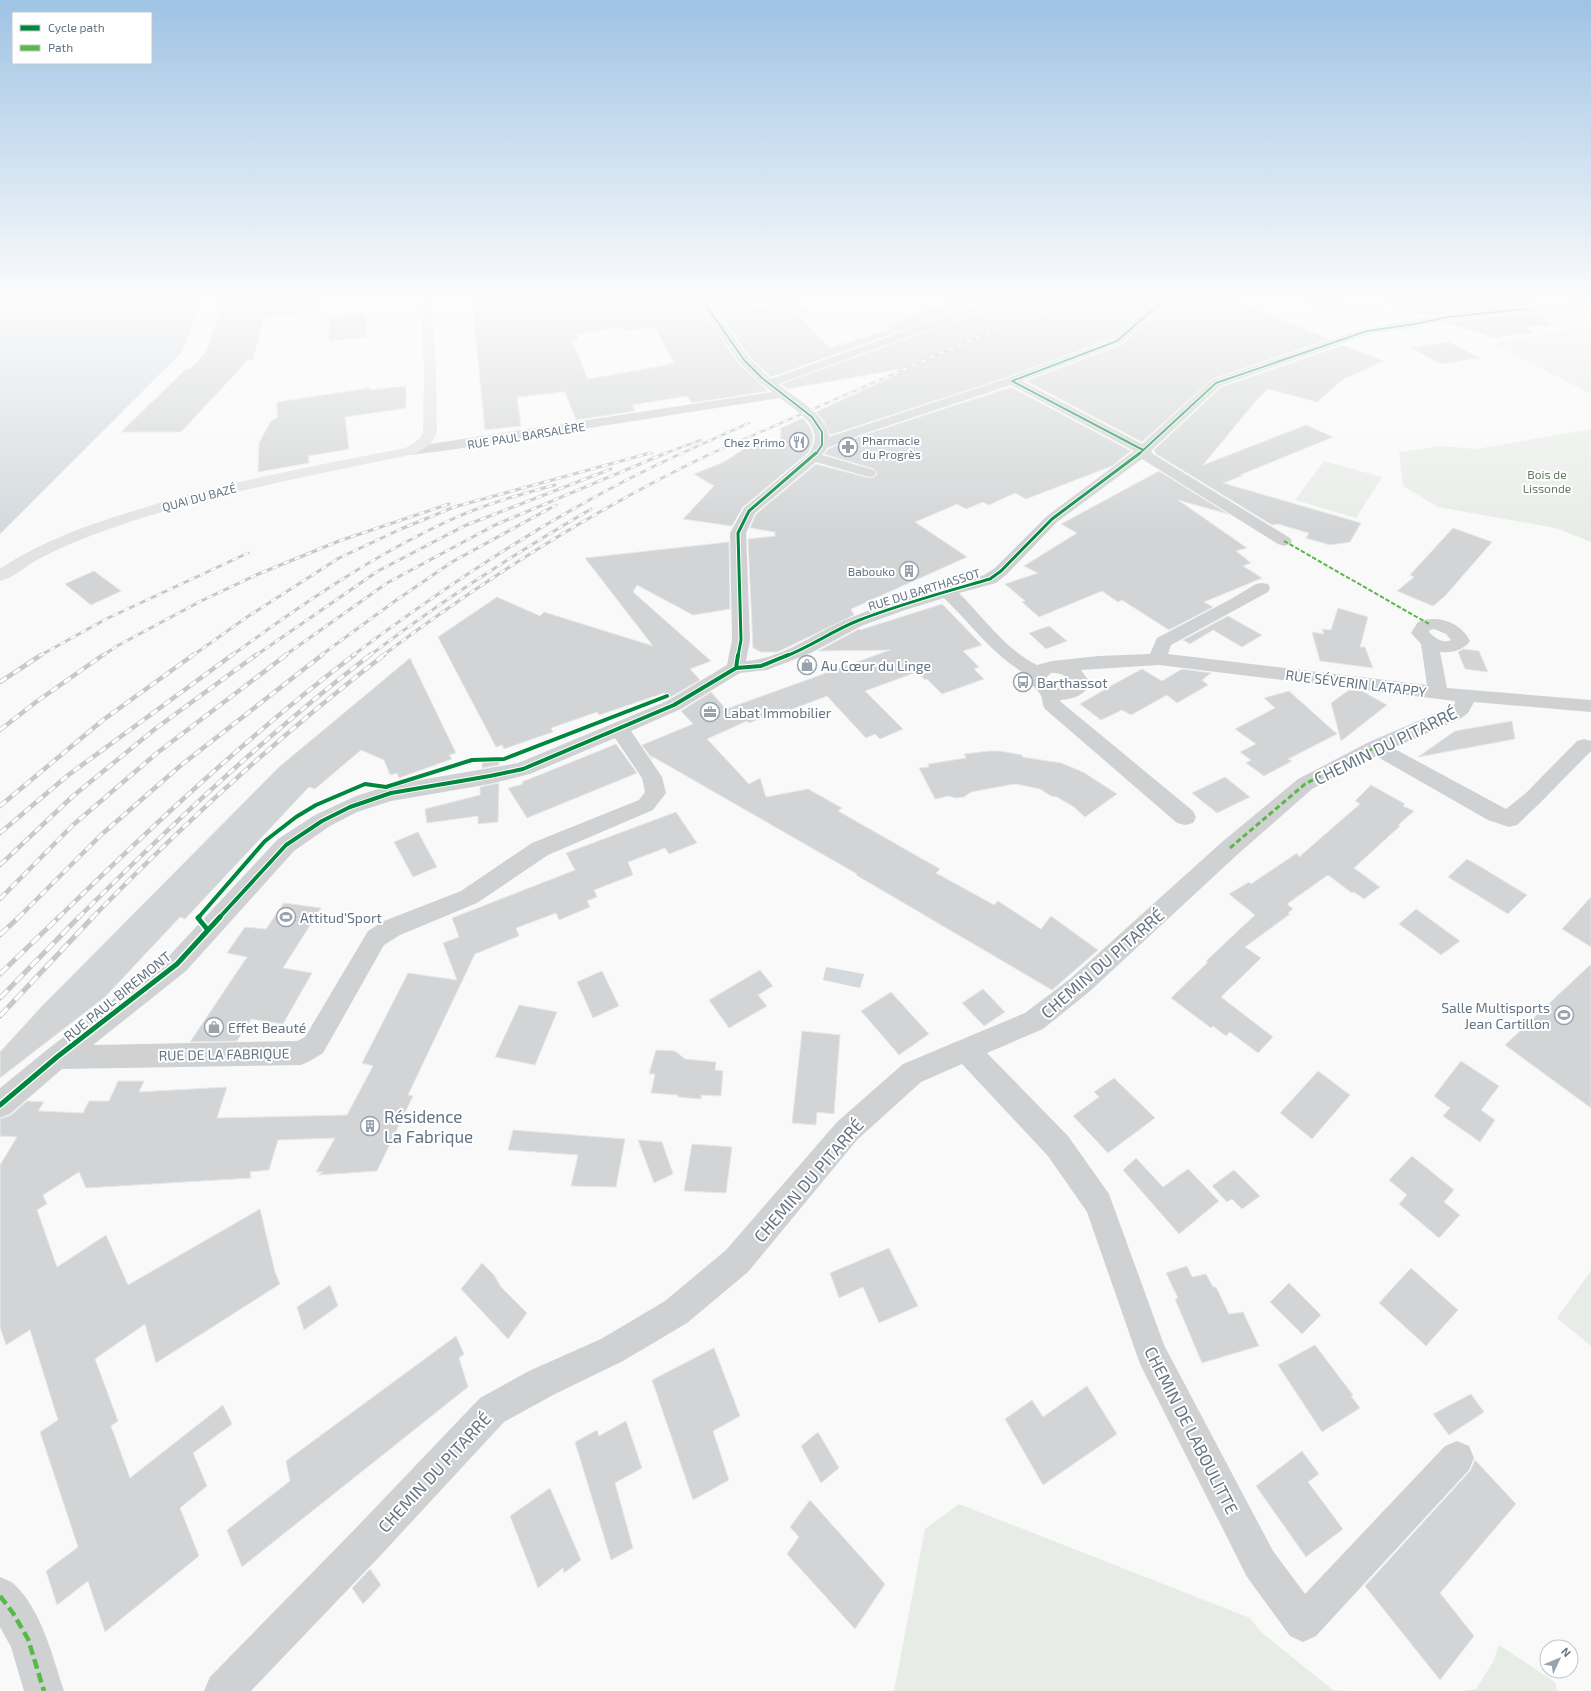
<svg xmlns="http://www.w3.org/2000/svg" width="1591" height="1691" viewBox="0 0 1591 1691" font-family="'Exo 2',sans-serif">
	<rect width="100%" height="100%" fill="#f9f9f9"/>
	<path fill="#e8ece7" d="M1295 298H1337L1348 303 1320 309Z
		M1359 302 1388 315 1341 325 1313 312Z
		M1591 325V394L1493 344Z
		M1591 429V542L1556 528 1438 507 1403 486 1399 452 1441 446 1476 449Z
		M1324 461 1382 477 1356 518 1295 500Z
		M1591 1271V1346L1557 1318Z
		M959 1504 1250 1618 1262 1633 1333 1690 1348 1691H894L925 1529Z
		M1499 1645 1555 1682 1557 1691H1462L1476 1689 1493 1662Z"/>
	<path fill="#d3d9dd" d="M0 298H202L182 352 0 534Z
		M826 967 864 974 860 988 823 980Z"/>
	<path fill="#d2d4d5" stroke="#e8e8e8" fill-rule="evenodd" d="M224 298H317L318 312 264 317 253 360H248L181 432H121L186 369H190L206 352Z
		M514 298H695L739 364 768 391 692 403 687 396 632 405 635 411 576 420 565 392 517 397 521 426 485 430 472 302ZM622 327 624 331 655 327 674 363 666 364 667 365 588 379 572 341 579 340 576 334Z
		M708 298H757L713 304Z
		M960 298H994L771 377 749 356 719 313 782 303 798 314 830 348 891 329 884 326Z
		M1012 298H1158L1112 338 1008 377 830 435 824 421 816 412 902 372 901 369 787 389 781 384 1011 301Z
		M1172 298H1227L1329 339 1212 379 1142 442 1026 381 1122 344Z
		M1383 298H1488L1527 301 1531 305 1448 313 1427 316 1383 302Z
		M1539 313 1551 325 1524 327 1533 332 1495 338 1445 322Z
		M366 314V337L329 341 330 318Z
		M1449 342 1480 358 1440 364 1411 347Z
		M1343 345 1384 361 1342 380 1317 402 1268 389 1254 403 1203 465 1306 425 1333 437 1240 475 1242 476 1223 483 1361 523 1350 542 1330 545 1306 538 1309 533 1278 524 1272 525 1156 454 1154 450 1221 387Z
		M406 386V408L345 417 349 449 308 456 309 463 258 472 259 443 271 421 277 418V402L370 388V390Z
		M1011 387 1131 451 1112 466 1026 499 1015 493 989 505 983 502 966 509 957 504 915 522 967 557 851 609 854 615 786 648 777 652H761L753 648 748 539 775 536V532L750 528 756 514 816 464 869 478 874 477 877 474 874 469 824 454 828 449 858 437Z
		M803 418 811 429 813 436 812 444 808 453 743 507 732 526 683 519 714 486 694 474 724 462 759 439 780 445 781 428Z
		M1159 471 1228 514 1178 500 1247 548 1236 551 1251 563 1243 566 1262 578 1204 602 1213 607 1169 630 1122 600 1118 602 1102 591 1039 617 1022 602 1025 601 1005 584 1038 573 1024 566 1077 533 1061 524Z
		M1453 528 1492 542 1445 596 1433 606 1397 591 1414 577 1410 575Z
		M729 542 730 609 693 615 637 585 633 592 711 661 690 669 700 680 669 698 664 693 599 715 597 712 551 728 553 732 504 749 502 745 496 747 438 637 497 597 540 616 544 612 653 646 585 558Z
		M94 571 121 591 91 605 65 584Z
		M942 604 982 645 963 651 979 667 974 669 984 679 942 694 927 679 925 680 917 672 865 691 903 729 880 739 875 734 866 738 827 696 777 715 776 713 749 723 747 721 707 739 749 784 760 778 766 797 808 789 842 808 838 811 940 869 936 873 994 905 998 901 1041 929 1051 916 1098 950 1052 990 856 875 857 874 648 754 653 760 642 745 693 724 681 711 711 692 726 709 890 650 818 651 859 629 860 630Z
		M1338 608 1368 617 1360 647H1365L1373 668 1320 661 1312 632 1324 634 1322 629 1331 630Z
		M1228 616 1262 635 1242 647 1213 630 1190 644 1183 640Z
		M1049 626 1067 641 1046 649 1029 633Z
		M1463 649 1479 651 1488 672 1465 669 1458 652Z
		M410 658 456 753 449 755 452 759 399 778 397 773 390 775 384 760 361 750 315 789 309 787 185 919 180 917 105 997 0 1078V1052L42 1006 279 767Z
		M1142 669 1162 681 1182 669 1211 673 1202 680 1208 685 1177 703 1167 695 1131 715 1122 710 1101 720 1080 704 1116 683Z
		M1349 690 1362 691 1387 705 1341 741 1331 703Z
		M1289 691 1337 734 1288 759 1292 761 1264 776 1246 763 1251 760 1240 752 1256 744 1235 729 1275 708 1264 698Z
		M1512 721 1515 739 1418 757 1455 731Z
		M616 744 637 773 527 818 508 788 523 784 522 782Z
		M989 751H1000L1022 755V757L1061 763 1083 772 1117 794 1085 817 1074 807 1057 797 1051 796 1040 789 1021 785 1014 784 971 792 964 797 956 798 949 796 935 799 919 768 929 767 928 764 966 758 964 754Z
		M482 760 499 761V765L482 768Z
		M1225 777 1250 797 1217 813 1192 793Z
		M499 783 498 822 478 824V816L427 823 425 809 480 795V787Z
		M1371 785 1405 804 1403 806 1414 811 1398 825 1400 826 1354 868 1380 887 1364 899 1354 892 1352 893 1328 875 1287 904 1293 909 1288 913 1290 914 1245 947 1261 958 1221 997 1273 1037 1258 1053 1230 1032 1226 1036 1213 1026 1211 1028 1171 998 1208 962 1206 961 1255 915 1229 894 1249 882 1251 884 1297 853 1299 857 1360 804 1355 801Z
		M676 812 697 843 669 854 665 848 628 862 633 875 594 890 597 897 587 901 590 907 559 920 556 913 516 928 519 936 475 954 408 1095 413 1096 377 1171 318 1175 323 1172H316L335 1138 278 1140 269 1170 250 1172 251 1178 86 1188 79 1172 43 1195 47 1204 37 1210 57 1267 106 1235 128 1285 260 1209 275 1272 280 1284 156 1363 145 1324 95 1359 118 1421 111 1426 130 1478 223 1405 232 1424 193 1453 207 1486 180 1508 199 1556 105 1632 88 1581 57 1605 46 1571 78 1547 40 1432 58 1420 30 1330 6 1345 0 1327V1165L17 1137 0 1136V1119L11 1115 27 1101 44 1102 38 1111 83 1113 89 1101H109L118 1081H144L139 1092 227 1087 217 1118 347 1115 373 1066 362 1063 408 973 457 980 443 943 459 937 452 918 575 870 566 853Z
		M418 832 437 867 413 877 394 842Z
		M1467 859 1481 867 1527 895 1508 914 1448 877Z
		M1591 897V947L1562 929Z
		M284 903 321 908 283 968 312 973 283 1024 251 1019 237 1041 190 1042 247 957 227 953 245 927 266 929Z
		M1416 909 1460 941 1441 955 1399 924Z
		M1591 964V1108L1505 1045Z
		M760 970 773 986 758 995 767 1006 729 1028 709 1000Z
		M602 971 619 1006 593 1018 577 982Z
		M983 989 1005 1012 984 1026 962 1003Z
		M891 992 929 1034 899 1055 861 1011Z
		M519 1005 557 1012 535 1065 495 1057Z
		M802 1031 840 1035 834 1114 817 1112 816 1125 792 1123Z
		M656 1050 675 1051 685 1059 716 1062 715 1070 723 1071 721 1096 701 1095V1099L678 1097V1095L651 1093 655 1074H649Z
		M1461 1061 1499 1086 1481 1110 1495 1120 1480 1142 1443 1116 1450 1108 1434 1096Z
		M1318 1071 1350 1095 1312 1139 1280 1113Z
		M1114 1078 1155 1118 1108 1153 1073 1116 1099 1097 1094 1092Z
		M513 1130 625 1139 616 1187 571 1186 578 1155 508 1150Z
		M638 1140 662 1142 673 1174 654 1183Z
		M692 1144 732 1147 726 1193 684 1191Z
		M1412 1156 1454 1190 1444 1202 1460 1215 1439 1238 1399 1204 1407 1195 1389 1180Z
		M1136 1158 1163 1187 1188 1169 1219 1201 1179 1234 1123 1170Z
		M1234 1170 1260 1196 1242 1209 1232 1199 1227 1202 1212 1186Z
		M889 1248 918 1306 879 1323 863 1287 839 1298 830 1273Z
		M482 1263 494 1275 501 1287 527 1313 508 1339 461 1289Z
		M1187 1266 1192 1277 1206 1274 1213 1287H1216L1229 1314 1243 1312 1259 1346 1202 1363 1175 1299 1178 1298 1166 1273Z
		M1411 1268 1458 1310 1426 1346 1379 1303Z
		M1289 1283 1321 1315 1302 1334 1270 1302Z
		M330 1285 338 1306 304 1330 297 1307Z
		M456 1336 464 1354 459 1358 468 1387 242 1567 227 1530 290 1481 286 1461Z
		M1315 1345 1353 1395 1351 1396 1360 1408 1322 1432 1278 1365Z
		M714 1348 740 1416 713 1431 729 1480 693 1500 652 1380Z
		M1087 1386 1117 1434 1043 1485 1005 1419 1032 1400 1043 1417Z
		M1471 1394 1484 1412 1449 1435 1433 1414Z
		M626 1421 642 1468 615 1483 633 1548 611 1560 575 1442 597 1430 599 1436Z
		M818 1432 839 1468 821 1483 801 1446Z
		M1302 1451 1319 1474 1308 1482 1343 1529 1306 1557 1256 1486Z
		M1475 1460 1516 1504 1440 1593 1474 1636 1440 1680 1365 1586 1470 1471Z
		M550 1488 581 1560 564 1573 563 1568 538 1588 510 1516Z
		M810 1500 885 1584 855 1629 787 1554 799 1537 790 1527Z
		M370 1569 381 1585 363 1604 352 1588Z"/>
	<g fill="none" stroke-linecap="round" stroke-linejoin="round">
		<path fill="#cfd1d2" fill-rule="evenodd" d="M696 298H706L712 306 764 298H791L806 309 808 311 806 313H798L782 301 716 312 748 357 771 379 997 298H1011L1010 300 778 384C793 396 829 417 829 437L1008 378 1113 339 1160 298H1171L1121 343 1022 381 1142 444 1212 380 1363 329 1448 314 1503 308 1591 302V308L1503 314 1448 320 1415 327 1369 334 1220 386 1151 451 1153 454 1290 538 1292 541 1290 544 1284 546 1278 544 1142 459 1057 522 1007 574 996 583 959 593C984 618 1005 649 1037 665L1052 661 1099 656 1150 654 1157 638 1231 599 1256 584 1262 583 1268 584 1270 588 1268 592 1171 645 1168 654 1427 685 1421 644 1411 633 1418 622C1437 614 1461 622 1470 641 1463 651 1451 653 1440 652L1447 688 1591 700V712L1474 702 1468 713 1460 719 1393 748 1506 809 1526 793 1577 741 1584 739 1591 741V751L1540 803 1517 825 1509 827 1488 820 1376 756 1312 789 1238 854 1089 992 1043 1029 987 1053 1068 1136 1109 1194 1164 1345 1273 1551 1305 1594 1445 1446 1457 1441 1469 1446 1474 1458 1469 1470 1316 1636 1303 1642 1290 1636 1247 1577 1140 1364 1087 1212 1048 1156 962 1064 921 1082 857 1140 748 1272 687 1323 623 1361 553 1395 504 1422 380 1556 251 1691H204L210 1677 354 1530 480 1398 529 1371 601 1339 665 1301 726 1250 837 1122 903 1064 1025 1013 1071 978 1222 842 1298 779 1369 742 1446 709 1455 704V701L1159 665 1081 670 1089 681C1087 695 1074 699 1060 700L1061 702 1193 811 1196 817 1193 823 1185 825 1177 823 1045 709C1042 705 1043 698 1040 694 1036 688 1031 685 1028 678L1029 676C994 657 972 625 944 598L905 610 861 626 811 653 767 670 740 673 681 709 631 731 662 777 666 793 653 810 548 855 477 903 400 935 384 945 323 1053 310 1061 301 1065 62 1069 10 1114 0 1118V1088L48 1049 168 957 278 839 315 815 356 796 391 785 518 763 667 701 727 665 732 640 730 533 744 508 809 454C827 427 799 413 780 398L450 450 410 455 405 454 403 451 405 448 410 447 772 392 758 381 740 363ZM1011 385 1134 451 1047 516 995 568 984 575C939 589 893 600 850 618 815 632 785 658 746 661L750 640 746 533 755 513 816 462 869 477 874 476 876 473 874 470 822 455 827 448 857 436ZM1434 629 1446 634 1451 640C1443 644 1435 638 1429 632L1430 630ZM1051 673C1059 673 1065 674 1071 681L1070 684C1061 691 1052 687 1046 678ZM615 738 642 778 645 792 639 800 532 843 461 891 384 921 368 931 305 1037 297 1041 93 1045 186 971 294 851 330 826 357 812 391 801 490 784 530 774Z
			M0 1577C4 1579 11 1581 14 1584 42 1611 52 1655 64 1691H24L11 1647 0 1627Z"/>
		<path fill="#e2e3e4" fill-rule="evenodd" d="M421 298H431L436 372 437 432C434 444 421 452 410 455 310 476 209 494 112 528 86 537 61 547 37 560 25 567 13 578 0 581V569C40 542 85 526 130 512 220 483 313 466 406 448 412 443 421 440 423 432L424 372Z"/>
		<g stroke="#c6c8c9" stroke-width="2.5">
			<path id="rail-far3" d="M647 454 652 453
				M663 454 701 440
				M680 454 749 423
				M710 454 971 340 1083 298"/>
		</g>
		<g stroke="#c6c8c9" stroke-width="3">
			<path id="rail-far2" d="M39 656 108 618 248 553
				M102 656 117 646 201 601 256 575 339 541 449 504
				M192 656 247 617 339 558 401 529 454 507 650 453
				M231 656C302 604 376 553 457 517 489 503 522 494 555 485
				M255 656 378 571 464 526 611 469
				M284 656 387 583 495 525 666 453
				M320 656 395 601 452 562 556 505
				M352 656C455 579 564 507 682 453
				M369 656C440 602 514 554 591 509
				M382 656C486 578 595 509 712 453"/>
		</g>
		<g stroke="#c6c8c9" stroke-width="4.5">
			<path id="rail-far1" d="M0 682 41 655
				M0 730 36 702 103 655
				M0 806 103 720 193 655
				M0 833 67 776 232 655
				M0 865 73 796 155 729 256 655
				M0 899 73 825 157 753 286 655
				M18 918 101 835 180 766 322 655
				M58 918C152 826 249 735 354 655
				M78 918C171 825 266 735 370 655
				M92 918C183 824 280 735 384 655"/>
		</g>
		<g stroke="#c6c8c9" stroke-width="5">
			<path id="rail" d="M0 935 19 917
				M0 974 59 917
				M0 998 79 917
				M0 1016 93 917"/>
		</g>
		<use href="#rail-far3" stroke="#fff" stroke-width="1.5" stroke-dasharray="5" stroke-linecap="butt"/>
		<use href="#rail-far2" stroke="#fff" stroke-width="2" stroke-dasharray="6" stroke-linecap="butt"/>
		<use href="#rail-far1" stroke="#fff" stroke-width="3" stroke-dasharray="8" stroke-linecap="butt"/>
		<use href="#rail" stroke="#fff" stroke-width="3.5" stroke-dasharray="11" stroke-linecap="butt"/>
		<path stroke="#58b947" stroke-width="2" stroke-dasharray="4.5 2" stroke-linecap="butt" d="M1284 541 1429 624"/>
		<path stroke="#58b947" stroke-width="3" stroke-dasharray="5.5 3" stroke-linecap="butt" d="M1230 848 1305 784 1376 747"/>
		<path stroke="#58b947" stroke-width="4.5" stroke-dasharray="10 4.5" stroke-linecap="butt" d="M0 1596 13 1613 28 1639 44 1691"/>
		<g stroke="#fff" stroke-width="3.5">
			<path id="cycleway-far3" d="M701 298 744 360 762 378 812 417 822 432V445L816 454
				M1012 381 1117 341 1166 298
				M1012 381 1143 450
				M1139 454 1216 383 1367 331 1415 324 1448 317 1525 309"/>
		</g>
		<g stroke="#fff" stroke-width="5">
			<path id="cycleway-far2" d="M738 656 741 640 738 533 749 511 816 453
				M786 656C810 647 832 631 857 621 900 604 945 592 990 579L1001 571 1052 519 1140 453"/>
		</g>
		<g stroke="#fff" stroke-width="6">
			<path id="cycleway-far1" d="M736 668 738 655
				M198 918 265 841 296 817 316 805 365 784 386 787 472 760 504 759 667 696
				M219 918 286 845 322 821 350 807 391 793 490 776 523 769 674 705 736 668 761 666 788 655"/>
		</g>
		<g stroke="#fff" stroke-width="8">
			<path id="cycleway" d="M199 917 198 918 207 929
				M0 1105 57 1057 177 964 220 917"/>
		</g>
		<use href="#cycleway-far3" stroke="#00873e" stroke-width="2"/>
		<use href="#cycleway-far2" stroke="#00873e" stroke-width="3"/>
		<use href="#cycleway-far1" stroke="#00873e" stroke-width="4"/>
		<use href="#cycleway" stroke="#00873e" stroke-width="5"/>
	</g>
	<linearGradient id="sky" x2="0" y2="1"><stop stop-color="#9fc3e4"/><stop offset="0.56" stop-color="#fcfcfc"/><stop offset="1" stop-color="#fcfcfc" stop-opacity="0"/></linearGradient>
	<rect width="1591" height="534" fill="url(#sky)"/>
	<defs>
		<g id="restaurant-ring" transform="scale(1)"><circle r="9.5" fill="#fff" stroke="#98a3ad" stroke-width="1.5"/><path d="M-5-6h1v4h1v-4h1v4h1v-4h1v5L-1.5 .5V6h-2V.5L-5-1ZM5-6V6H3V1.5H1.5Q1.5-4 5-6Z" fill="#98a3ad"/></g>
		<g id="pharmacy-ring" transform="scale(1)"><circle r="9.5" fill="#fff" stroke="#98a3ad" stroke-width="1.5"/><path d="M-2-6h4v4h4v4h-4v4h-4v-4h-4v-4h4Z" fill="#98a3ad"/></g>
		<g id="building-ring" transform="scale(1)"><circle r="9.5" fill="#fff" stroke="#98a3ad" stroke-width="1.5"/><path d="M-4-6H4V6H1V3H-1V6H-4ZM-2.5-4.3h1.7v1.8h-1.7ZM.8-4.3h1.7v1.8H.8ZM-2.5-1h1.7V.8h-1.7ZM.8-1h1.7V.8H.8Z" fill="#98a3ad"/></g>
		<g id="shop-ring" transform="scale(1)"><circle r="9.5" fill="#fff" stroke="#98a3ad" stroke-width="1.5"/><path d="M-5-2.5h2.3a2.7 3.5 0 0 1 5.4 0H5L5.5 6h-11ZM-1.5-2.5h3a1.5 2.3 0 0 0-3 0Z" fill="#98a3ad"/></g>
		<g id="bus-ring" transform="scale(1)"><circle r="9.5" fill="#fff" stroke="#98a3ad" stroke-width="1.5"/><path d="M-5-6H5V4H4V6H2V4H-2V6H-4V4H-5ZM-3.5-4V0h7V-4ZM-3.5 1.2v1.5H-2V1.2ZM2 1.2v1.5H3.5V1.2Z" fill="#98a3ad"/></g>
		<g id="office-ring" transform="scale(1)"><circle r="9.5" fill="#fff" stroke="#98a3ad" stroke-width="1.5"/><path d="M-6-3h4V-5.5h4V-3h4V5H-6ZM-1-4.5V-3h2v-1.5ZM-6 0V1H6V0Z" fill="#98a3ad"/></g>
		<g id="stadium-ring" transform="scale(1)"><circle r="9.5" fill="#fff" stroke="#98a3ad" stroke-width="1.5"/><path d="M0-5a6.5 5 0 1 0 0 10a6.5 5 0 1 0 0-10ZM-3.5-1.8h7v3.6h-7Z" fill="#98a3ad"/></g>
	</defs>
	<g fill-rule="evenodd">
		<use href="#restaurant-ring" x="799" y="442"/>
		<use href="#pharmacy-ring" x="848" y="447"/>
		<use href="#building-ring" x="909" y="571"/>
		<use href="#shop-ring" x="807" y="665"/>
		<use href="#bus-ring" x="1023" y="682"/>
		<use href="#office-ring" x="710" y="712"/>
		<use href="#stadium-ring" x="286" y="917"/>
		<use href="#stadium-ring" x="1564" y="1015"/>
		<use href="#shop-ring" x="214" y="1027"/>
		<use href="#building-ring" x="370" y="1126"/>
	</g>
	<g text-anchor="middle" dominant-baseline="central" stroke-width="4" stroke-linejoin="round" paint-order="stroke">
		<g font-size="12" fill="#647484" stroke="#fff">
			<text transform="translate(526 435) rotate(-9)">RUE PAUL BARSALÈRE</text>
			<text transform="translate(199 497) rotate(-15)">QUAI DU BAZÉ</text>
			<text transform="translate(924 589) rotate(-17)">RUE DU BARTHASSOT</text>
		</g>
		<g font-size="12" fill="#647484" stroke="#fff" text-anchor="end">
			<text x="862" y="440" text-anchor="start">Pharmacie<tspan x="862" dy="14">du Progrès</tspan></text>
			<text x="785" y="442">Chez Primo</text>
			<text x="895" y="571">Babouko</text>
		</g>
		<g font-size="12" fill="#667b63" stroke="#fff">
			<text x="1547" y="474">Bois de<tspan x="1547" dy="14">Lissonde</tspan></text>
		</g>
		<g font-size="14" fill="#647484" stroke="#fff" text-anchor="start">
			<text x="821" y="665">Au Cœur du Linge</text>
			<text x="1037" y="682">Barthassot</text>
			<text x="724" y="712">Labat Immobilier</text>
			<text x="300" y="917">Attitud'Sport</text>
			<text x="1550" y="1007" text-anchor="end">Salle Multisports<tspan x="1550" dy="16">Jean Cartillon</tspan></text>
			<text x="228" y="1027">Effet Beauté</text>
		</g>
		<g font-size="14" fill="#647484" stroke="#fff">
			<text transform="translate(1356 683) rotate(7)">RUE SÉVERIN LATAPPY</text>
			<text transform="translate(117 996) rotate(-39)">RUE PAUL BIREMONT</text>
			<text transform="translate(224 1054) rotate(-1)">RUE DE LA FABRIQUE</text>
		</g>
		<g font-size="17" fill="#647484" stroke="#fff">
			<text transform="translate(1385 745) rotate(-26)">CHEMIN DU PITARRÉ</text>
			<text transform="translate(1102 963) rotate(-41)">CHEMIN DU PITARRÉ</text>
			<text transform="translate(808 1180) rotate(-49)">CHEMIN DU PITARRÉ</text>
			<text transform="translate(1192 1430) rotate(63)">CHEMIN DE LABOULITTE</text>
			<text transform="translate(434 1472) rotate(-47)">CHEMIN DU PITARRÉ</text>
		</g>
		<g font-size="17" fill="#647484" stroke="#fff" text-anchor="start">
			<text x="384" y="1116">Résidence<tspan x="384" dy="20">La Fabrique</tspan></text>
		</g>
	</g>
	<rect x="12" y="12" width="140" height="52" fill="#ffffff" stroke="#c1c7ce"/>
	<rect x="20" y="25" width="20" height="6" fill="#00873e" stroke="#c1c7ce"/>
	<text x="48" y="32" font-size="12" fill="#647484">Cycle path</text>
	<rect x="20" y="45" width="20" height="6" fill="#58b947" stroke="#c1c7ce"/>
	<text x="48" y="52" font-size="12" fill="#647484">Path</text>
	<g transform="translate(1559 1659) rotate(46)"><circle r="19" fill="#ffffff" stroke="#c1c7ce"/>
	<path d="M0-3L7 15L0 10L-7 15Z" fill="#98a3ad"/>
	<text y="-6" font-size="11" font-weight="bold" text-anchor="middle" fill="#647484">N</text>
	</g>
</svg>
